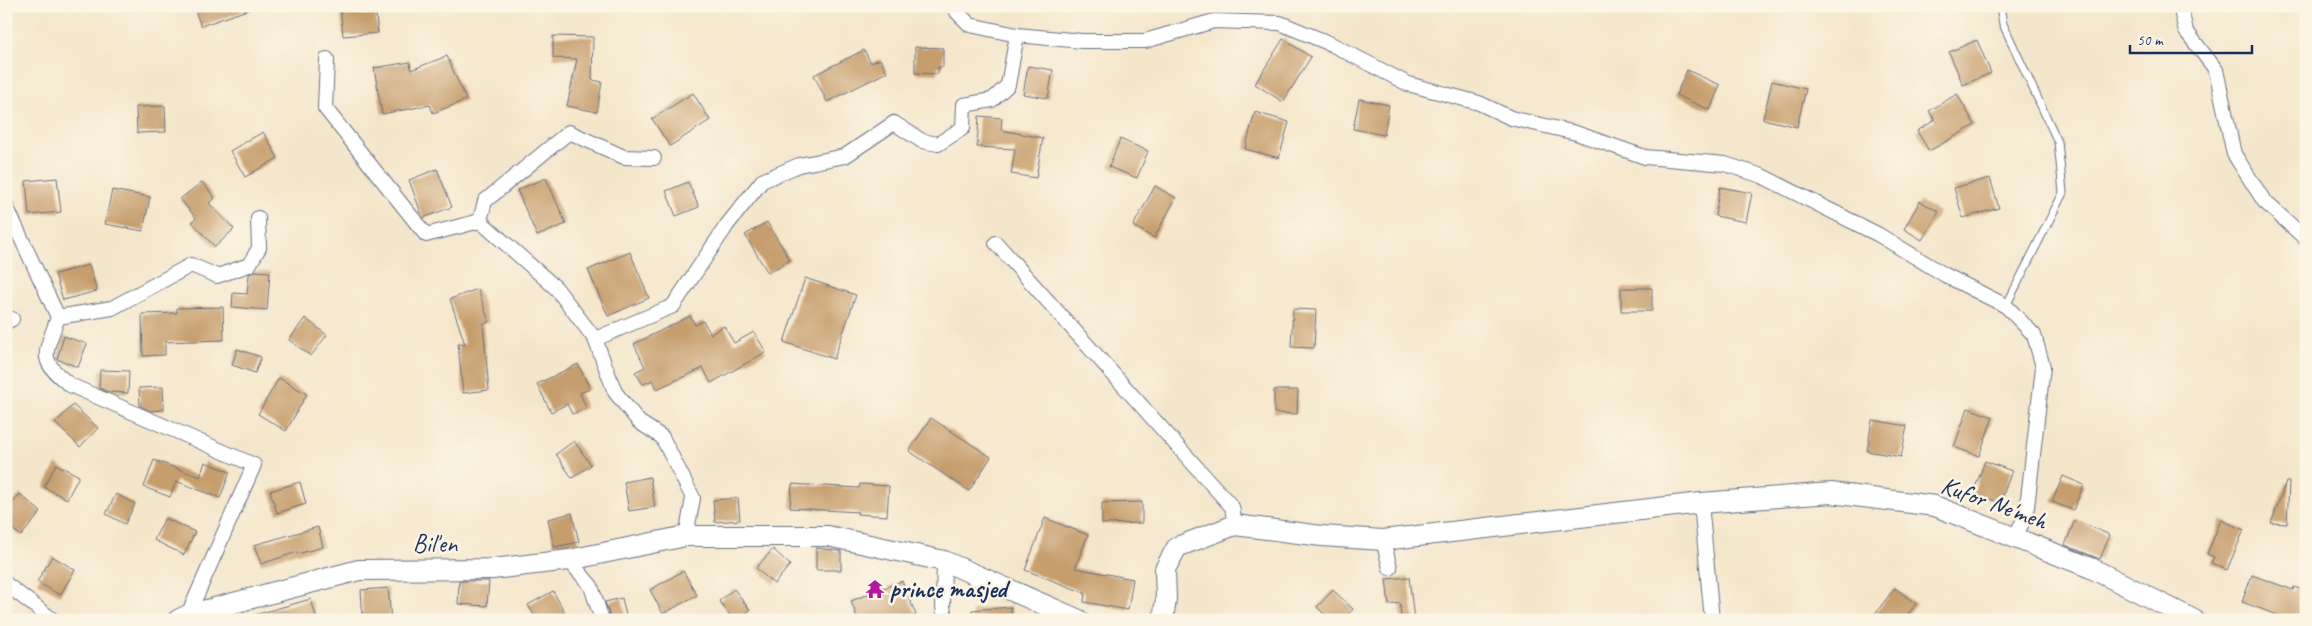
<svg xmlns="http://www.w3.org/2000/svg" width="2312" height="626" viewBox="0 0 2312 626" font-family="Caveat,sans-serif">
	<rect width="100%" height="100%" fill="#fcf5e5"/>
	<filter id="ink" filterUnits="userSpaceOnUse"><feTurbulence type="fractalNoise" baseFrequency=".02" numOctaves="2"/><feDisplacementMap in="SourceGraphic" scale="10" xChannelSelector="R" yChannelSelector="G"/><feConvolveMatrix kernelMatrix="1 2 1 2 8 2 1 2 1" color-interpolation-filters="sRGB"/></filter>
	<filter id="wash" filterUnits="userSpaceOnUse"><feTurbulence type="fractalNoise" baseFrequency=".0096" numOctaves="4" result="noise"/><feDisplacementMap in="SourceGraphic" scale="20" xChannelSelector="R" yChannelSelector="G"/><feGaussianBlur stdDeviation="1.12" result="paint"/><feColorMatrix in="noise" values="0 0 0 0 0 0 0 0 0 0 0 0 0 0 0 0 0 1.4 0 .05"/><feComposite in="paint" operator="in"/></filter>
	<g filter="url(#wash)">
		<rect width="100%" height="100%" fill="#f4e6ca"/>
		<g id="blocks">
			<path fill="#c69e6d" d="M193 6H253V8L201 26Z
				M340 6H375L378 33 343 36Z
				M553 36 593 37 592 80 602 82 597 112 567 106 577 59 553 58Z
				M1283 39 1311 57 1283 102 1255 84Z
				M1977 40 1991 73 1963 85 1949 52Z
				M915 47 943 48V67H938V74L915 73Z
				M864 50 871 63 880 59 887 72 827 102 814 75Z
				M447 56 466 100 433 113 430 105 382 114 374 68 410 62 411 70Z
				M1028 66 1053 70 1048 98 1023 94Z
				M1687 70 1720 85 1710 110 1676 95Z
				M1772 81 1806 89 1797 127 1763 119Z
				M693 93 710 120 670 146 652 119Z
				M1957 94 1975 125 1929 151 1917 131 1935 120 1929 111Z
				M1359 99 1389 105 1384 135 1353 129Z
				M165 106 166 132 137 133 136 107Z
				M1255 112 1289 122 1279 158 1245 149Z
				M979 116 1002 118 1001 130 1043 138 1036 178 1011 174 1015 149 977 147Z
				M263 132 278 158 245 177 230 151Z
				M1120 139 1148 151 1137 178 1109 167Z
				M437 169 452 207 423 218 409 180Z
				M57 178 61 212 29 215 26 181Z
				M546 178 566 224 537 236 517 190Z
				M1990 178 1999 208 1963 218 1954 188Z
				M202 182 215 198 209 203 234 229 215 247 192 222 196 218 180 199Z
				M688 182 699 207 676 216 666 191Z
				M1155 186 1176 198 1154 238 1133 226Z
				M1720 187 1752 193 1746 222 1715 216Z
				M112 190 150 197 143 231 105 224Z
				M1920 201 1939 212 1922 240 1904 229Z
				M767 222 790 260 768 273 745 235Z
				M630 252 649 298 608 316 588 270Z
				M89 265 97 291 63 300 55 274Z
				M255 271 270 272 267 310 232 307 233 293 247 294 249 274Z
				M805 278 856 295 834 359 784 342Z
				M1621 288H1652V311H1621Z
				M478 289 489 322 483 324 489 390 463 393 458 344H465L450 299Z
				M223 307 224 340 165 342V355L143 356 142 314 177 313V308Z
				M1293 309 1316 310 1314 348 1291 347Z
				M690 316 695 325 703 321 711 334 724 326 734 343 754 332 766 352 711 383 703 368 657 389 653 380 643 384 635 372 645 367 634 344Z
				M305 318 327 335 311 356 289 340Z
				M64 336 87 344 78 367 57 359Z
				M237 349 261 357 255 373 232 365Z
				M578 364 590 389 580 393 586 408 572 414 567 404 551 412 537 384Z
				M100 370 129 371 128 393 108 392 99 388Z
				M279 378 307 394 286 431 258 414Z
				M163 387 164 410 151 411 140 406 139 388Z
				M1274 390H1298L1297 414 1274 413Z
				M73 405 98 428 80 447 55 423Z
				M1968 408 1993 417 1979 456 1954 447Z
				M931 418 991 457 969 491 909 451Z
				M1872 420 1907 426 1901 457 1867 451Z
				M574 441 591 465 572 478 556 454Z
				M154 460 200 477 205 462 230 472 220 498 176 481 170 497 144 487Z
				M1985 461 2012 471 2000 503 1973 493Z
				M56 464 79 476 67 499 44 487Z
				M2063 476 2084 485 2073 510 2052 502Z
				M650 477 655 507 629 511 624 482Z
				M300 482 306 504 277 513 270 491Z
				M2286 482H2289L2287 524 2271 523Z
				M792 484 859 488 860 484 889 486 887 516 857 514 858 512 790 508Z
				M20 494 41 512 21 536 6 524V511Z
				M116 494 135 504 125 524 106 514Z
				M738 498 740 520 715 522 713 500Z
				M1142 502V523L1102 524V503Z
				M572 513 579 542 554 547 548 519Z
				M165 518 195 532 184 555 154 540Z
				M1045 518 1088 535 1075 568 1133 579 1128 610 1084 602 1085 593 1025 570Z
				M2075 520 2110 535 2100 559 2065 545Z
				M2221 520 2244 530 2227 570 2211 563 2214 557 2207 554Z
				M318 527 323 547 297 554V552L261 564 254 545Z
				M816 548 841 551V570H816Z
				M773 549 790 565 774 584 756 568Z
				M52 556 75 570 60 595 37 582Z
				M683 571 697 595 663 614 650 590Z
				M2252 575 2293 590 2294 587 2306 591V620H2282L2283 617 2242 602Z
				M1409 577 1414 620H1401L1400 603 1389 605 1386 579Z
				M459 581H489L487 606 458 604Z
				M902 581 916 615 903 620H858L851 601Z
				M388 588 391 620H363L361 590Z
				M1895 588 1916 604 1903 620H1870Z
				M734 589 750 610 738 620H734L719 601Z
				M1333 590 1353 609 1343 620H1330L1317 607Z
				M553 591 569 620H537L528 605Z
				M622 598 627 620H611L605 602Z
				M311 599 317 620H252L251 616Z
				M1011 607 1012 620H972V610Z"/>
		</g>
	</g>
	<g filter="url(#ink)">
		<use href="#blocks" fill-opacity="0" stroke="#676f84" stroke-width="1"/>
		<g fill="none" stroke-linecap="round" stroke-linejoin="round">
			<g stroke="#676f84" stroke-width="9">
				<path id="lane" d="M2000 6 2003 24 2058 142 2063 193 2006 306"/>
			</g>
			<g stroke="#676f84" stroke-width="16">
				<path id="street" d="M956 6 957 12 970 25 1017 35 1082 41H1145L1214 21 1280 23 1331 44 1408 84 1479 103 1511 118 1576 133 1645 157 1725 164 1762 176 1879 235 1945 275 2006 306 2034 335 2043 367 2026 516 2014 538
					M2180 6 2186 31 2216 70 2234 154 2264 201 2306 239
					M327 59 325 108 426 235 480 221 556 288 595 339 615 392 639 422 662 437 693 498 686 536
					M6 206 58 317 112 308 191 265 217 276 249 265 259 248 258 218
					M480 221 485 201 569 132 624 157 654 158
					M996 243 1232 507 1235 525
					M58 317C46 353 36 359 70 385L254 465 188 615
					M6 322 12 319
					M595 339 673 306 727 225 762 181 799 165 845 156 894 123 922 141 938 144 963 128 964 105 992 100 1008 85 1017 35
					M1701 503 1712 620
					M1383 540 1390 568
					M569 560 591 586 602 620
					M944 561 943 606 945 620
					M6 584 53 620"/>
			</g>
			<g stroke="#676f84" stroke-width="22">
				<path id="secondary" d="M178 620 188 615 359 570 493 569 569 560 686 536H828L944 561 1079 620
					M1163 620 1166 599 1165 569 1177 547 1235 525 1322 536 1383 540 1701 503 1831 493 1935 506 2091 568 2194 620"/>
			</g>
			<use href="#lane" stroke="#fff" stroke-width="7"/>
			<use href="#street" stroke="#fff" stroke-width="14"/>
			<use href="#secondary" stroke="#fff" stroke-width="20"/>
		</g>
	</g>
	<defs>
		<g id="temple-bare" transform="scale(1.5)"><path d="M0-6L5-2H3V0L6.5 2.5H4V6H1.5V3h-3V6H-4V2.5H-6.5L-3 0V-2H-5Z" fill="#b5179e" stroke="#fcf5e5" stroke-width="2.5" paint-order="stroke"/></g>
	</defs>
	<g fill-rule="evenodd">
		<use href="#temple-bare" x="875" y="589"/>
	</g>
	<g text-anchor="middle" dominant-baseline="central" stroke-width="5" stroke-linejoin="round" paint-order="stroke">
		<g font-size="25" fill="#1b2f5e" stroke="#fcf5e5">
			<text transform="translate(1994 503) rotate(20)">Kufor Ne'meh</text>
			<text x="435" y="544">Bil'en</text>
		</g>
		<g font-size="25" font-weight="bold" fill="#1b2f5e" stroke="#fcf5e5" text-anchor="start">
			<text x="890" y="589">prince masjed</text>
		</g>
	</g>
	<rect width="2312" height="626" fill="none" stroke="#fcf5e5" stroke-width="25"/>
	<path d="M2130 45v8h122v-8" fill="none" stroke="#1b2f5e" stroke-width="2.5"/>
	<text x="2137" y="45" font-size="15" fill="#1b2f5e" stroke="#fcf5e5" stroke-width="4" paint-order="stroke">50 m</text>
</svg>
